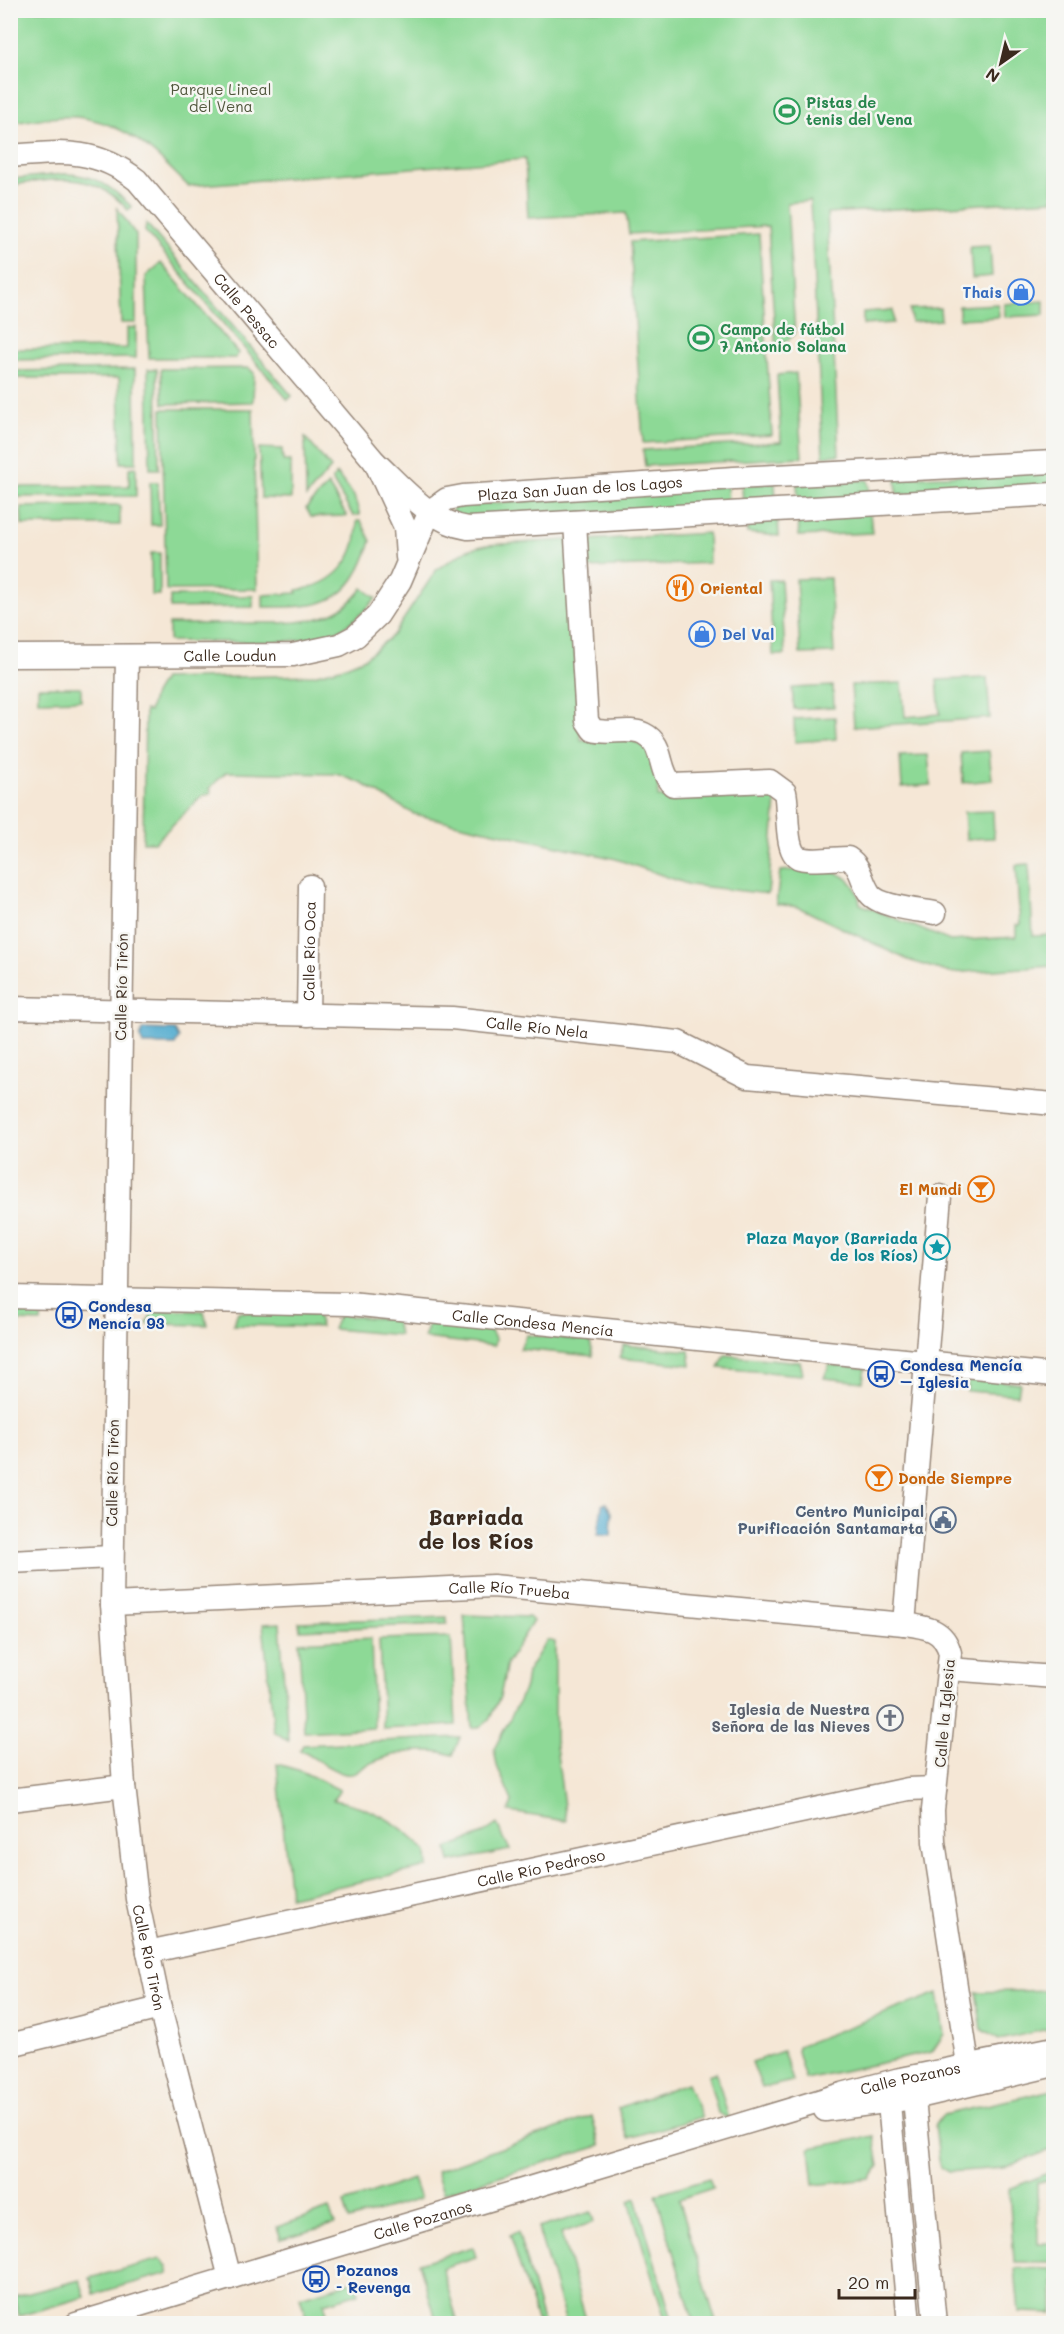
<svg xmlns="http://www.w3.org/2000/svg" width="1064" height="2334" viewBox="0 0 1064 2334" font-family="Mali,sans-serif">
	<rect width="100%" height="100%" fill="#f6f6f2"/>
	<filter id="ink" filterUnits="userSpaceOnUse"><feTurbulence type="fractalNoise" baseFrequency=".0167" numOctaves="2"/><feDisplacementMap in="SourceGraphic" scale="12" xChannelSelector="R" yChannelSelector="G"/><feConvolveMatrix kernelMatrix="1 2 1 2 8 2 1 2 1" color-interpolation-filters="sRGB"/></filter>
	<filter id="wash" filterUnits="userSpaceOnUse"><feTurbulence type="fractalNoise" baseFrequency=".008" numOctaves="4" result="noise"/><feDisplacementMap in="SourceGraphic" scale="24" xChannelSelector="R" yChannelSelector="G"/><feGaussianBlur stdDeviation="1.35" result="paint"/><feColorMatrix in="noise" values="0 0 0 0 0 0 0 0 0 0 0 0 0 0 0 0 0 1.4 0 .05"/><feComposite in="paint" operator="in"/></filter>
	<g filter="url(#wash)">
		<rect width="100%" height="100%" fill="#f5e7d6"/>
		<path fill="#8dd996" stroke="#64825a" stroke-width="1.5" d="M11 10 1053 11V200L827 213 839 455 823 456 810 201 787 203 795 334 776 350 768 226 629 234 626 213 528 218 525 159 188 186C155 152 125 122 76 117 55 115 31 121 11 123Z
			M64 174C94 174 111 186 132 207L128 210C93 170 57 179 11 185V179Z
			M117 208 136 235V323H121Z
			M146 223 292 396 288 400 145 231Z
			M759 234 772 435 643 443 630 242Z
			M990 246 992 276 972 278 970 247Z
			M161 263 238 353 236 358H149L146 276Z
			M1044 301V315L1005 317 1004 304Z
			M998 304 999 317 959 319V306Z
			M940 308 941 320 911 322 910 309Z
			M893 310V323L863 325V312Z
			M136 327V358L11 360V349L127 348V328Z
			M249 368 254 373 253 402 163 404 161 369Z
			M135 369 136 463H121L119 378H11V371Z
			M148 369H157L159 469H150Z
			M796 373 802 457 645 466 643 450 781 442 777 375Z
			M162 409H253L257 589 166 590Z
			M305 437 331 468 306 497Z
			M259 448 282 449 283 461H291V499L261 498Z
			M136 467V496L11 497V487L129 486V468Z
			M1053 471V485L897 495 896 478Z
			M337 474 354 496 360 515 353 516 332 480Z
			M868 480 870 497 798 501 797 483Z
			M150 482H158L160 525H151Z
			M775 483 776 503 743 506 742 485Z
			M328 485 347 516 311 517 306 508Z
			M727 486 728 506 464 520 452 513 453 506Z
			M120 505V525H22L21 507Z
			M870 513 872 533 799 536 798 517Z
			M778 518 779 536 747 533V520Z
			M357 521H361L371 541C351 605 323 608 263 607V595L297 593V590C335 585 358 559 357 521Z
			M708 533 709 563 588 568V540Z
			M568 540 581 740C608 739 644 731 656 763 659 773 658 787 658 797L759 793 767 794 776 801 768 894 690 885 616 859 414 814 361 783 337 774 226 772 210 788 211 793 202 796 155 842H143L145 710 149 712 154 694 163 679 313 675 341 668 365 658 393 635 437 569 467 550 486 545Z
			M151 553H160V595H151Z
			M830 578 834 653 800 654 796 579Z
			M769 580H781L785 655H773Z
			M363 588 376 598C364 612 350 626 333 633 294 647 212 641 169 641V624C196 624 222 624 249 623 291 623 336 626 363 588Z
			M170 596H253V607L170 608Z
			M987 678 990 718 854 727 851 685 902 683 905 717 940 714 937 680Z
			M833 686 834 707 794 709 792 688Z
			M38 687H81V700L38 701Z
			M835 717 836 739 795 742 794 719Z
			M989 751 992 780 963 783 961 753Z
			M928 755 931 785 902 787 900 756Z
			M993 811 994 838 966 839 964 812Z
			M1029 864 1033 936 1053 935V966L950 973 908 960 798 907 776 904 780 871C812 869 855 862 860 904L950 941 1016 937V925H1020L1016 865Z
			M14 1308 42 1309 41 1322 11 1321Z
			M153 1310 204 1311 207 1325 147 1324Z
			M238 1312 317 1314 321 1327 233 1325Z
			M339 1315 396 1320 399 1335 333 1329Z
			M429 1324 491 1331 495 1339 494 1346 424 1338Z
			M526 1335 590 1341 593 1356 520 1349Z
			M624 1345 689 1351 691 1365 619 1358Z
			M725 1355 800 1362 803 1373 802 1375 719 1368Z
			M829 1365 865 1368 863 1382 824 1378Z
			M968 1378 1020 1383 1018 1395 967 1391Z
			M464 1615 529 1617 533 1621 507 1663 500 1697 489 1720 482 1726 472 1728Z
			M447 1617V1624L300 1630 299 1622Z
			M280 1623 288 1741 274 1731 263 1624Z
			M451 1637 456 1725 383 1729 379 1639Z
			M371 1638 374 1728 304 1732 299 1642Z
			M547 1640 555 1642V1739L566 1821 509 1812 512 1801 497 1766 494 1749 518 1703 525 1687 527 1672Z
			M460 1737 453 1755C425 1746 393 1752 367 1765 359 1769 355 1776 346 1774 333 1772 312 1756 300 1750L303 1745Z
			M277 1764 301 1771 340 1790 333 1800C370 1806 402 1824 427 1852L428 1867 290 1897Z
			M497 1824 510 1850 450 1862 447 1848 481 1835Z
			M1052 1990 1053 2028 999 2040 982 2030 976 1992Z
			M938 1993 944 2034 932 2052 805 2079 797 2051 798 2046Z
			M783 2051 793 2081 762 2088 752 2062Z
			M716 2072 729 2119 718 2113 708 2075Z
			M687 2083 702 2117 628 2138 618 2108Z
			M1053 2090V2149L1003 2168 948 2172 940 2167 935 2126 943 2115Z
			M592 2116 600 2146 443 2193 436 2171Z
			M874 2136 879 2166 870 2179 814 2185 810 2148Z
			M1053 2171V2181L1037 2182 1038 2243H1053V2262H1014L1009 2189Z
			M709 2178 713 2188 679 2199 716 2322 694 2323 656 2194Z
			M413 2179 420 2199 349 2220 344 2203Z
			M636 2198 673 2323H666L629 2201Z
			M329 2209 335 2224 281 2239 277 2227Z
			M591 2212 594 2222 561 2233 587 2323H566L538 2228Z
			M518 2232 543 2322 544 2323H538L510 2235Z
			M473 2247 476 2257 442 2268 458 2323H437L419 2263Z
			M160 2259 167 2266 169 2273 94 2294 90 2278Z
			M1015 2268 1053 2269V2313L1019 2312Z
			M80 2280 85 2297 19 2316 14 2297Z
			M355 2281 359 2293 324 2303 330 2323H308L300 2297Z"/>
		<path fill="#51abcf" stroke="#466a76" stroke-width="1.5" d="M143 1029 175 1030 179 1038 175 1045H143L140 1038Z
			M606 1503 612 1513 611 1535 598 1534 602 1505Z"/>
	</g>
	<g filter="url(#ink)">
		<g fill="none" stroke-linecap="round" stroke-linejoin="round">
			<g stroke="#98887a" stroke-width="25">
				<g id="street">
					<path id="s1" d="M10 156C61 152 95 147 137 180L375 462 405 527 407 557"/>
					<path d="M375 462C401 486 431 523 468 528L1054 494"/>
					<path d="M575 522 587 721 593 730C609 735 629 727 644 734 665 744 657 771 673 785L770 781 785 792C789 808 784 854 800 858 814 862 834 858 848 858 862 867 861 882 870 894 880 907 919 910 935 913"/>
					<path id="s2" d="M10 656 293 655 339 645 356 636 378 615 400 581 430 511 447 499 463 496 734 478 1054 462"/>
					<path id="s3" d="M127 656 112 1604 124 1786 137 1899 160 2008 230 2278"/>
					<path id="s4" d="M10 1008 452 1018 678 1042 747 1077 1054 1104"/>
					<path id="s5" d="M308 1015 310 886"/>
					<path id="s6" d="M10 1297 350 1304 1054 1375"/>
					<path d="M10 1562 111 1557"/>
					<path id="s7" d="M112 1604 493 1586 904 1624C926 1627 944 1629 950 1653L933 1810 934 1842 971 2084"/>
					<path d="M904 1624 940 1196"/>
					<path d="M949 1669 1054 1677"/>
					<path d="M10 1800 124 1786"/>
					<path id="s8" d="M148 1952 908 1789 935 1788"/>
					<path d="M10 2045 160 2008"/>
					<path d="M904 2087 914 2098 935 2324"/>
					<path d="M891 2089 889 2103 909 2324"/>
					<path d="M825 2110 914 2098 1054 2065"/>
					<path id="s9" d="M76 2324 842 2094 896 2080 1054 2048"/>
				</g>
			</g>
			<use href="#street" stroke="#fff" stroke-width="22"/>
		</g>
	</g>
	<defs>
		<g id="stadium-ring" transform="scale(1.35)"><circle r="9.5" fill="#f6f6f2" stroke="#2e9e5b" stroke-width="1.5"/><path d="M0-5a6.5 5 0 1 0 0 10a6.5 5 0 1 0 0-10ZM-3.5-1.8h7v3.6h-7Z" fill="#2e9e5b"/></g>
		<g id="shop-ring" transform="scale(1.35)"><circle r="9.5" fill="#f6f6f2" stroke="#3f7fe0" stroke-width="1.5"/><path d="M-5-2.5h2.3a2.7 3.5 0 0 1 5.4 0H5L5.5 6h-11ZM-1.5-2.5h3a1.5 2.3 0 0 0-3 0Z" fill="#3f7fe0"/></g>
		<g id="restaurant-ring" transform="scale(1.35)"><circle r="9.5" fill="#f6f6f2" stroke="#e8710a" stroke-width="1.5"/><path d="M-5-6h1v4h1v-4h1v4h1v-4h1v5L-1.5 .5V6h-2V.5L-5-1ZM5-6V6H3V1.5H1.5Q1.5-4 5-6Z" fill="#e8710a"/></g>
		<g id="bar-ring" transform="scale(1.35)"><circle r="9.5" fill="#f6f6f2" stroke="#e8710a" stroke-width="1.5"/><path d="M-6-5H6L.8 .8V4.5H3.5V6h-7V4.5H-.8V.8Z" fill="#e8710a"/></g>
		<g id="sight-ring" transform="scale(1.35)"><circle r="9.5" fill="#f6f6f2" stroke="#0f9aa8" stroke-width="1.5"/><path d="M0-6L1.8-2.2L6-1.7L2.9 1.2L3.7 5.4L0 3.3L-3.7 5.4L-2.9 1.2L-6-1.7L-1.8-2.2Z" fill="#0f9aa8"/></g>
		<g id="bus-ring" transform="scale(1.35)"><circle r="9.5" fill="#f6f6f2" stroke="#1a4fb4" stroke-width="1.5"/><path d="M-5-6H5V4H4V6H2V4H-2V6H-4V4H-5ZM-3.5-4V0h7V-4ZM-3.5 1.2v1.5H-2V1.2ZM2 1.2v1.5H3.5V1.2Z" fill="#1a4fb4"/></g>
		<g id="civic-ring" transform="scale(1.35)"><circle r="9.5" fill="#f6f6f2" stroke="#5c6f8a" stroke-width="1.5"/><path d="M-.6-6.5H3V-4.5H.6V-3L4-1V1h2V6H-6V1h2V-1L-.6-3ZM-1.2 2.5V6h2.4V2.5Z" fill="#5c6f8a"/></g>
		<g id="church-ring" transform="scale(1.35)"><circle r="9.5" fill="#f6f6f2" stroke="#6b7280" stroke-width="1.5"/><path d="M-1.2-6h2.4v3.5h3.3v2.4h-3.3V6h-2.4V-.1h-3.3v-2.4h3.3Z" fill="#6b7280"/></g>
	</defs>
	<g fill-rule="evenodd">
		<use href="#stadium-ring" x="787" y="111"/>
		<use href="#shop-ring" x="1021" y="292"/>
		<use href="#stadium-ring" x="701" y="338"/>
		<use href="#restaurant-ring" x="680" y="588"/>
		<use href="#shop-ring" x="702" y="634"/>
		<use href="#bar-ring" x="981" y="1189"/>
		<use href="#sight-ring" x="937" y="1247"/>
		<use href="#bus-ring" x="69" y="1315"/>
		<use href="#bus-ring" x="881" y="1374"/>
		<use href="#bar-ring" x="879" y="1478"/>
		<use href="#civic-ring" x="943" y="1520"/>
		<use href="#church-ring" x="890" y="1718"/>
		<use href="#bus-ring" x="316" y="2279"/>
	</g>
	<g text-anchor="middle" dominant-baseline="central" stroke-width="5" stroke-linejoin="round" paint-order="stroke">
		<g font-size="15" fill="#50563c" stroke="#f6f6f2">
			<text x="221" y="89">Parque Lineal<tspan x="221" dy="17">del Vena</tspan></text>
		</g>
		<g font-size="15" font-weight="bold" fill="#27864d" stroke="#f6f6f2" text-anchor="start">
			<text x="806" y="102">Pistas de<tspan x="806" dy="17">tenis del Vena</tspan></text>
			<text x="720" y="329">Campo de fútbol<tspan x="720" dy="17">7 Antonio Solana</tspan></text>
		</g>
		<g font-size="15" font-weight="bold" fill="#366cbe" stroke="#f6f6f2" text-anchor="end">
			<text x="1002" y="292">Thais</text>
			<text x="722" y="634" text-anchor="start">Del Val</text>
		</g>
		<g font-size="15" fill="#3b2a1e" stroke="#f6f6f2">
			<text stroke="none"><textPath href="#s1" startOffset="304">Calle Pessac</textPath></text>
			<text stroke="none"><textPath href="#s2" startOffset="651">Plaza San Juan de los Lagos</textPath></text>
			<text stroke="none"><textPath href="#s2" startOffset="220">Calle Loudun</textPath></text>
			<text stroke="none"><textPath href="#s5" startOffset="64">Calle Río Oca</textPath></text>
			<text transform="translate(121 987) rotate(-89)">Calle Río Tirón</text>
			<text stroke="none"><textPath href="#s4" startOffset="528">Calle Río Nela</textPath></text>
			<text stroke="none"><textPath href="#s6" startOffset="524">Calle Condesa Mencía</textPath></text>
			<text transform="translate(112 1473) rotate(-89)">Calle Río Tirón</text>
			<text stroke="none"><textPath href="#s7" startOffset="398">Calle Río Trueba</textPath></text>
			<text transform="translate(944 1713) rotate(-85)">Calle la Iglesia</text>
			<text stroke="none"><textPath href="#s8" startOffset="402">Calle Río Pedroso</textPath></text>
			<text stroke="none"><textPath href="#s3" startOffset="1304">Calle Río Tirón</textPath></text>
			<text stroke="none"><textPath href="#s9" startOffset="870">Calle Pozanos</textPath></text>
			<text stroke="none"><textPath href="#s9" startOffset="362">Calle Pozanos</textPath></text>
		</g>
		<g font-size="15" font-weight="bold" fill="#c56008" stroke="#f6f6f2" text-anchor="start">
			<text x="700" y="588">Oriental</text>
			<text x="962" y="1189" text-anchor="end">El Mundi</text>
			<text x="898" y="1478">Donde Siempre</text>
		</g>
		<g font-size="15" font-weight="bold" fill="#0d838f" stroke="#f6f6f2" text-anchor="end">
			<text x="918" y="1238">Plaza Mayor (Barriada<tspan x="918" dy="17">de los Ríos)</tspan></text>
		</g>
		<g font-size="15" font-weight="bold" fill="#164399" stroke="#f6f6f2" text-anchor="start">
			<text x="88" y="1306">Condesa<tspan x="88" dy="17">Mencía 93</tspan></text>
			<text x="900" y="1365">Condesa Mencía<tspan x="900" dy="17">– Iglesia</tspan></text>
			<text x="336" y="2270">Pozanos<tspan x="336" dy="17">- Revenga</tspan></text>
		</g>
		<g font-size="15" font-weight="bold" fill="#4e5e75" stroke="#f6f6f2" text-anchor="end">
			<text x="924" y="1511">Centro Municipal<tspan x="924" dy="17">Purificación Santamarta</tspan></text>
		</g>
		<g font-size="15" font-weight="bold" fill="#5b616d" stroke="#f6f6f2" text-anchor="end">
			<text x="870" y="1709">Iglesia de Nuestra<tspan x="870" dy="17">Señora de las Nieves</tspan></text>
		</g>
		<g font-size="21" font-weight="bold" fill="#3b2a1e" stroke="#f6f6f2">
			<text x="476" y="1516">Barriada<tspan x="476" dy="24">de los Ríos</tspan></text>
		</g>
	</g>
	<rect width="1064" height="2334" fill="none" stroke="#f6f6f2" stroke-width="36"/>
	<g transform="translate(1001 63) rotate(214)" stroke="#f6f6f2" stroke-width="4.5" paint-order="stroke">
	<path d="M0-4.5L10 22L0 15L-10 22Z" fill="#3b2a1e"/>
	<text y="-9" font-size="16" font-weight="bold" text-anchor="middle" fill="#3b2a1e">N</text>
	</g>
	<path d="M839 2289v9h76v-9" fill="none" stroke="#3b2a1e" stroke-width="3"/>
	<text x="848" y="2289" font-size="18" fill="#3b2a1e" stroke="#f6f6f2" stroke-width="4.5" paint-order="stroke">20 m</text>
</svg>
